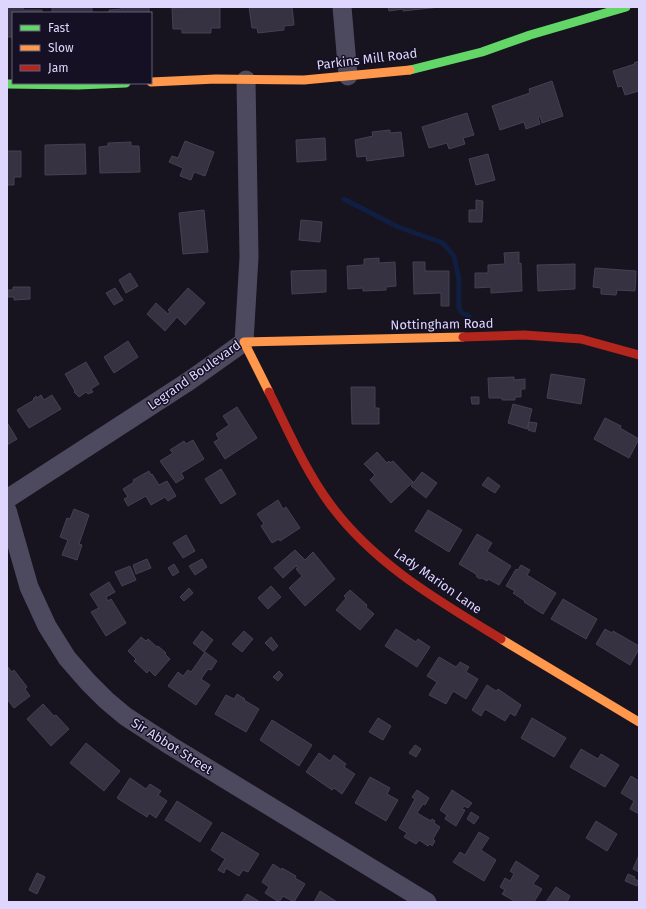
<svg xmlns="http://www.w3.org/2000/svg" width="646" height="909" viewBox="0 0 646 909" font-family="'Fira Sans',sans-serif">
	<rect width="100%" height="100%" fill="#17141f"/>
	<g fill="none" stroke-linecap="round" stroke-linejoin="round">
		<path stroke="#101e41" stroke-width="5" d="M344 199 398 227 443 243 454 256 459 280V308L462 313 469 316"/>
	</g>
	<path fill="#373242" stroke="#454053" d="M7 7H23V10H42V13H13L12 39V37H7Z
		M52 7H92V13H52Z
		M122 7H149V13H109V10L122 9Z
		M198 7H220V28H211V33H182V29H173L172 8Z
		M249 7H292L294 25 284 26V30L258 33 257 28H252Z
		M388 7H440L403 11V9L389 11Z
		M639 61V91L625 95 622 86 618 87 613 71 635 64 634 63Z
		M552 81 563 116 542 123 540 116 538 117 540 124 526 129 524 122 500 130 492 106 530 93 529 89Z
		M467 113 474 135 463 138 465 144 449 149 447 143 429 148 422 127Z
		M390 130V133L401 132 404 156 367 161 366 156 357 157 355 140 373 136 372 132Z
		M325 138 326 160 297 162 296 140Z
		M185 141 214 152 205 176 194 172 191 180 180 176 183 168 169 162 172 156 178 158Z
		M131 142V146H139L140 172 100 173 99 147 108 146V143Z
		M85 144 86 174 45 175V145Z
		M7 151H21V177H14V185H7Z
		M488 154 495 180 476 185 469 159Z
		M476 200 483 201 482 222H469V210H476Z
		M204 210 208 252 183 254 179 213Z
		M301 220 322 222 320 242 299 240Z
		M519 252V264L521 263 522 291 491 293V287L475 288V273H488V265L505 264 504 253Z
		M379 258V263L395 262 396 286 386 287V290L363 291V288L348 289 347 266 364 265V259Z
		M413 262H425V271H449V306H441V293L414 294Z
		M575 264V289L538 291 537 265Z
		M595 268 636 271 635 291 617 290 616 295 601 294V288L593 287Z
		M326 270V292L292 294 291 271Z
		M130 273 138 286 126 293 119 280Z
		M13 287H30V299L14 300V297H8V290H13Z
		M115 288 123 300 114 305 106 293Z
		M188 288 205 303 185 325 177 317 165 331 147 314 156 303 168 314 170 312 168 310Z
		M128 341 138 357 114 373 104 357Z
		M86 362 99 384 91 389 93 392 88 394 86 392 79 397 74 392 75 391 65 374Z
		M551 374 585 379 581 404 547 398Z
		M514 377V380L525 379V389H521V397H515V400H502V398H489L488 378Z
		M351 387H375V408H379V424H352Z
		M41 395 44 400 52 395 61 409 29 428 17 410 34 400 33 399 36 396 37 398Z
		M471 397H479V404H472Z
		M513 404 532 409 527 429 508 423Z
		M237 407 257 438 225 459 214 442 219 439 216 434 229 425 223 416Z
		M605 418 621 426 620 428 639 439 629 458 594 439Z
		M529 422 537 423 535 432 528 430Z
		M8 424 17 439 7 445V425Z
		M193 440 204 459 181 473 184 478 176 483 160 461 173 453 170 450 184 441 186 444Z
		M377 452 387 463 389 461 390 463 393 461 413 482 391 503 370 480 375 475 364 464Z
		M221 469 236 494 221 504 205 479Z
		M149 471 151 475 152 474 159 485 167 481 176 496 168 501 165 497 151 505 146 496 128 506 124 499 128 497 123 489 134 482 133 480Z
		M422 472 437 483 426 498 411 486Z
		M488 477 500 486 495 493 482 485Z
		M278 500 283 509 286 507 300 528 280 541 279 539 272 543 261 526 264 524 257 514Z
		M74 509 89 515 79 544 82 545 77 560 62 555 68 540 60 537 67 518 70 519Z
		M428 510 462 530 449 552 415 531Z
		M477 534 492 543 487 551 511 566 499 585 488 579 487 581 482 578 480 579 477 577 476 574 459 564Z
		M186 535 195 551 183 558 173 543Z
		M295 550 305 560 313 552 335 579 305 606 289 588 302 576 296 569 298 568 296 566 283 578 274 568Z
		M147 559 151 568 136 574 133 565Z
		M202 559 207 567 195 575 189 566Z
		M174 564 179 572 173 576 168 568Z
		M521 565 530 570 527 575 556 593 543 614 524 602 525 601 513 593 515 591 506 586 516 569 518 570Z
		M130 566 136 580 122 586 115 572Z
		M109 582 115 592 106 597 108 601 111 599 126 623 106 636 91 612 99 608 90 594Z
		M271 586 281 597 268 609 258 598Z
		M189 588 193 593 184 601 180 597Z
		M350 590 367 605 366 607 374 614 360 630 336 610 346 598 344 596Z
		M563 599 597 619 586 639 551 619Z
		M396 629 416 642 418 639 430 647 417 667 385 646Z
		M605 629 612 633 613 631 639 646V649L630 665 596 644Z
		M202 631 213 640 204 652 193 643Z
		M244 631 253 639 242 652 232 644Z
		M141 637 146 641 148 639 157 647 158 646 166 653 165 654 170 659 155 676 149 670 147 673 134 661 136 659 128 651Z
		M271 637 278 646 273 651 265 643Z
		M205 652 217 661 211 670 208 669 201 679 210 685 196 705 168 686 178 672 183 676 188 670 191 672Z
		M439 657 456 667 460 662 469 667 466 672 478 679 466 699 453 691 446 704 429 695 437 682 427 676Z
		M7 666 12 672 14 670 27 687 25 689 30 696 14 708 7 699Z
		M279 671 283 675 278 681 273 677Z
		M487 685 496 691 498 689 521 705 515 716 510 713 505 721 485 709 481 716 472 710Z
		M237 694 245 699 244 700 259 709 246 732 215 714 226 695 234 699Z
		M43 704 54 716 56 715 69 729 51 746 27 719Z
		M378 718 391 726 383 740 369 732Z
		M532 718 566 738 554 757 521 738Z
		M272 720 312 745 299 766 260 740Z
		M86 743 120 771 104 791 70 763Z
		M415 745 421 749 416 757 409 753Z
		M581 749 598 759 601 754 619 765 605 787 570 767Z
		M319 753 330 761 334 755 346 764 344 767 355 774 342 794 334 788 332 790 306 772Z
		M631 776 639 781V814L630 809 634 801 621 793Z
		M370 777 390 788 387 794 398 800 386 821 355 803Z
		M130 778 146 789 150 784 161 791 158 795 167 801 156 818 149 813 147 817 117 798Z
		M417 790 429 798 425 805 423 804 417 813 431 821 432 819 435 821 434 823 440 827 433 839 435 841 432 846 430 844 428 846 419 840 416 844 404 837 407 833 399 828 415 799 412 797Z
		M452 790 472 803 468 808 464 806 462 809 465 810 456 826 445 819 447 815 440 810Z
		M177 801 212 823 200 842 165 820Z
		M471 812 479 817 474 824 467 819Z
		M596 821 617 834 607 851 586 838Z
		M222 832 259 854 248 872 243 870 239 876 226 868 224 873 218 870 225 859 211 850Z
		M479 832 489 838 481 850 496 860 484 881 453 862 460 852 465 855Z
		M639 855V872L633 869Z
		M516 861 539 876 533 884 542 889 534 902H516L502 894 505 890 500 887 505 878 510 881 514 874 510 871Z
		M273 864 282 870V868L296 876 295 878 305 884 294 902 283 896 279 902 265 893 269 887 262 882Z
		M37 873 45 877 37 894 29 890Z
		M628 874 635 877 634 879 639 881 637 886 625 881Z
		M556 887 570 896 567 902H546Z
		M320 891 337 902H314Z
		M247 894 260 902H242Z"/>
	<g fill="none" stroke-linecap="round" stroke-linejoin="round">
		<path stroke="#4d4a60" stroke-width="19" d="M342 7 348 76
			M7 499 189 381 244 342 249 257 246 80
			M7 510 29 587 47 626 67 658 88 682 106 700 125 716 171 746 427 902"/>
		<path stroke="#63d668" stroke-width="9" d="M410 70 482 52 530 35 626 7
			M7 84 78 85 126 83"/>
		<path stroke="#ff974d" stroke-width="9" d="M151 82 216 79 304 80 410 70
			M269 392 244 342 463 337
			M501 639 639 722"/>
		<path stroke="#b3261e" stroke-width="9" d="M463 337 524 335 581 339 639 355
			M269 392C288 430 305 470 330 504 374 564 439 601 501 639"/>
	</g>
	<g text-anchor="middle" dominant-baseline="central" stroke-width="3" stroke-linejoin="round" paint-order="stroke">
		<g font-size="13" fill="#ded6fc" stroke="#151024">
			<text transform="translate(367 59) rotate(-7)">Parkins Mill Road</text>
			<text transform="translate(442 324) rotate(-1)">Nottingham Road</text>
			<text transform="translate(194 375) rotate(-35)">Legrand Boulevard</text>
			<text transform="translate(438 581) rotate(35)">Lady Marion Lane</text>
			<text transform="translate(172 746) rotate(32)">Sir Abbot Street</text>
		</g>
	</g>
	<rect width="646" height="909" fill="none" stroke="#ded6fc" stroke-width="16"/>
	<rect x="12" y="12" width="140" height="72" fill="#151024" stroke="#655f7a"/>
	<rect x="20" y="25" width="20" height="6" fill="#63d668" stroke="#655f7a"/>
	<text x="48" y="32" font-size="12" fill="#ded6fc">Fast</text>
	<rect x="20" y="45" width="20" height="6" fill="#ff974d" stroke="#655f7a"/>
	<text x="48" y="52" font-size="12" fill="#ded6fc">Slow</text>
	<rect x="20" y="65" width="20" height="6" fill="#b3261e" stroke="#655f7a"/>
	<text x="48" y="72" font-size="12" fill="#ded6fc">Jam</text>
</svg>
